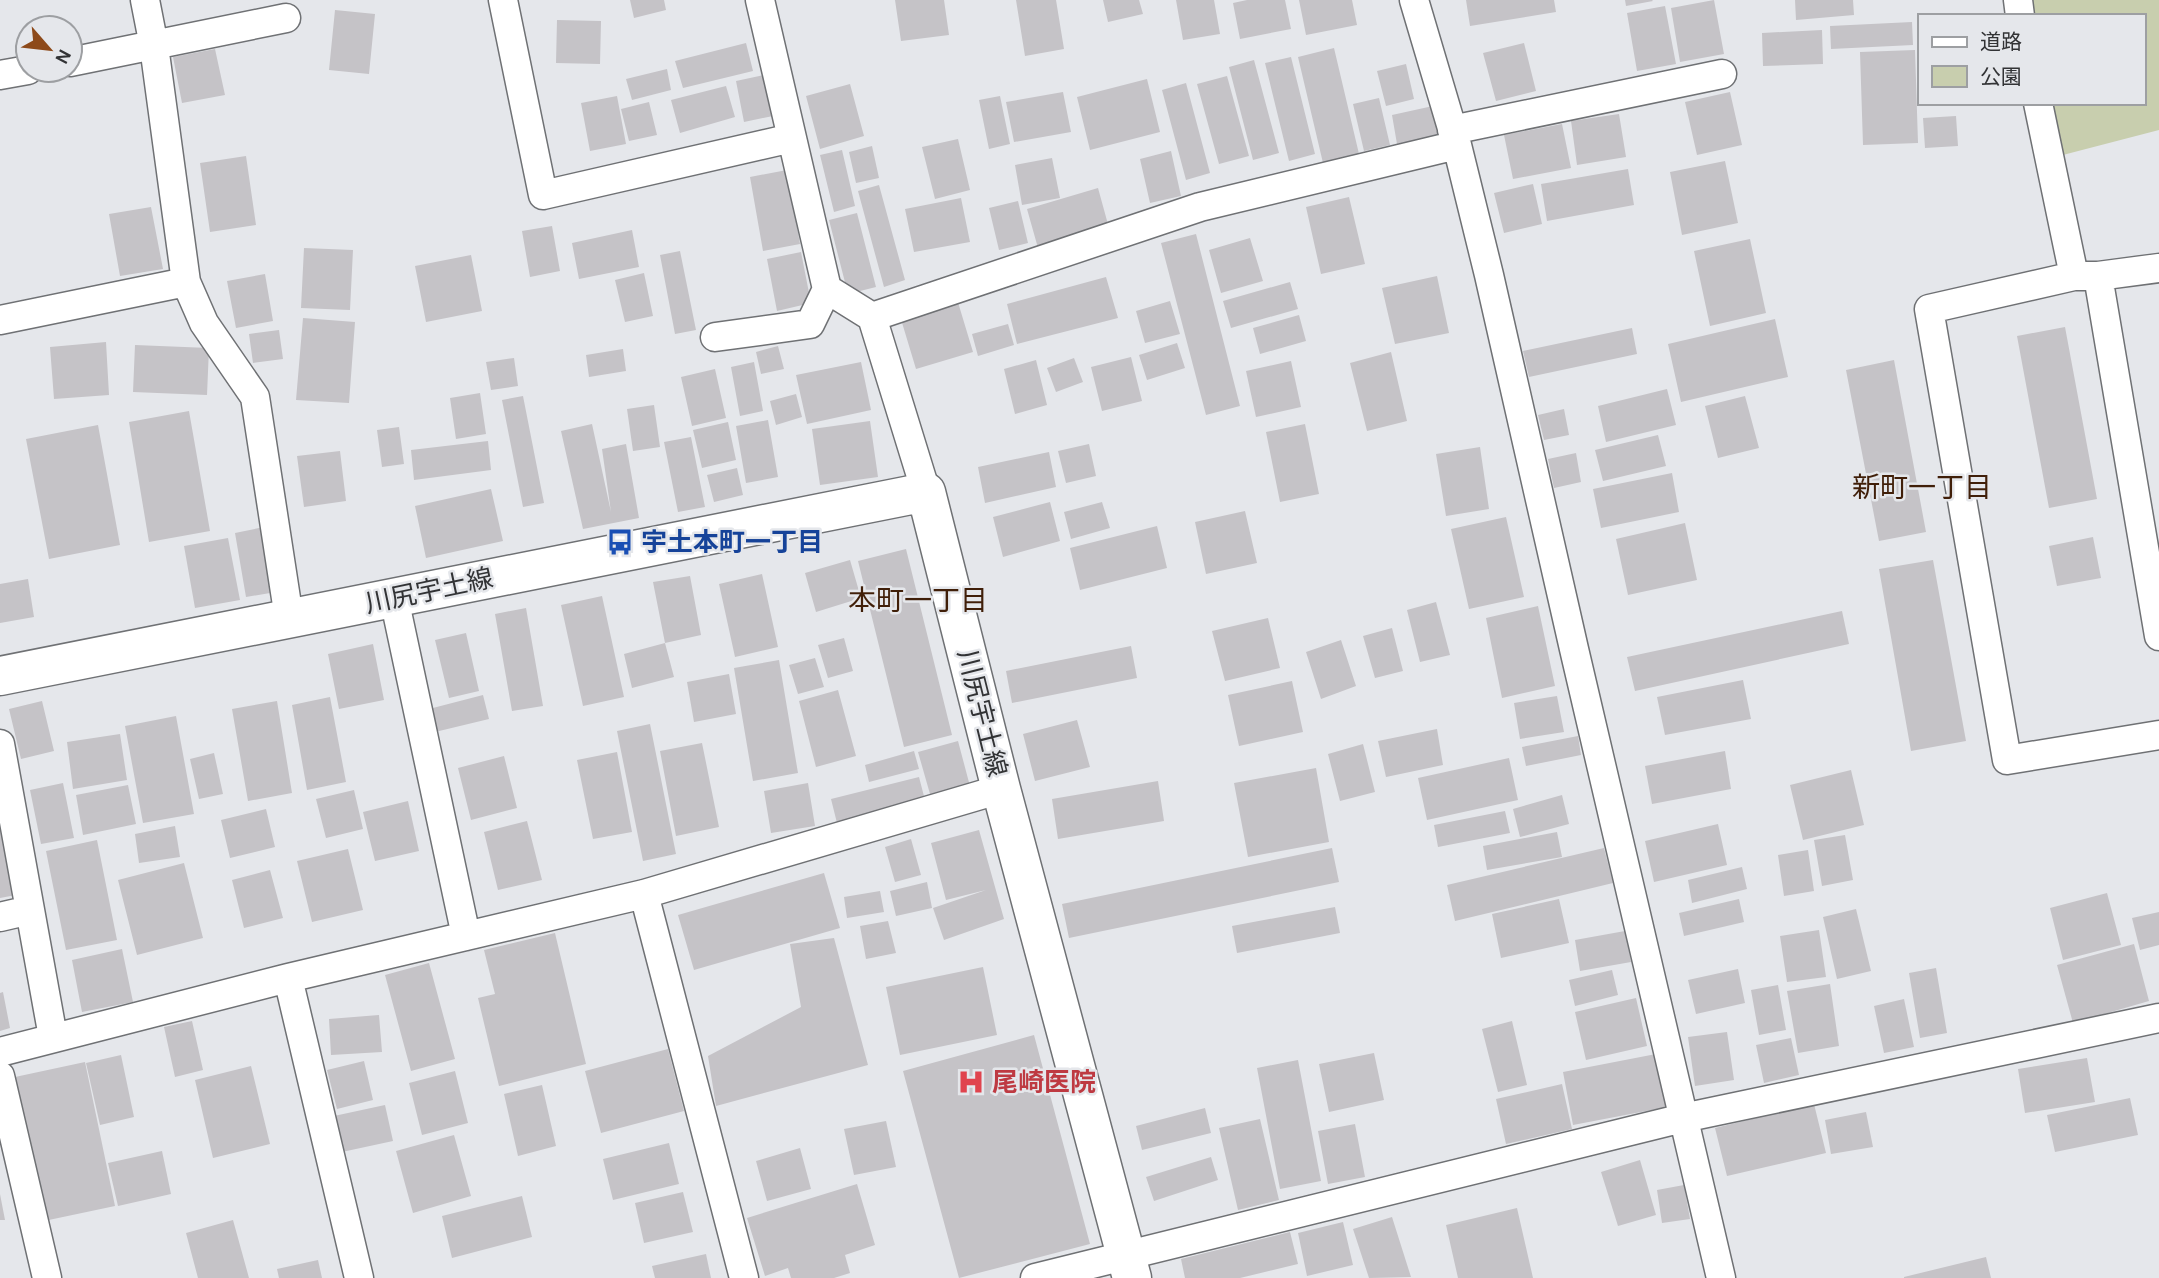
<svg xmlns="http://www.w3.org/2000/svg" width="2159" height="1278" viewBox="0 0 2159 1278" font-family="Karla,'Noto Sans JP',sans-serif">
	<rect width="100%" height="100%" fill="#e5e7eb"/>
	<path fill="#c8ceae" d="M2032 0H2159V130L2059 156 2050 103H2143V16H2034Z"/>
	<path fill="#c5c3c7" d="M630 0H664L666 10 634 18Z
		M895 0H944L949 35 901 41Z
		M1016 0H1056L1064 49 1025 56Z
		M1103 0H1139L1143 14 1108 22Z
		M1176 0H1214L1220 34 1183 40Z
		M1247 0H1285L1291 29 1240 39 1233 3Z
		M1299 0H1352L1357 25 1306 35Z
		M1466 0H1554L1556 12 1470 26Z
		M1625 0H1652L1653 1 1626 6Z
		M1714 0 1724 54 1680 62 1671 8Z
		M1795 0H1853L1854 15 1796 20Z
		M1665 6 1676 64 1637 71 1627 13Z
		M335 10 375 14 369 74 329 70Z
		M557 20 601 21 600 64 556 63Z
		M1912 22 1913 45 1831 49 1830 26Z
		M1822 30 1823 64 1763 66 1762 33Z
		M746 43 753 71 683 88 675 61Z
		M1524 43 1536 91 1496 101 1483 53Z
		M1334 48 1359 154 1323 163 1298 57Z
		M215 49 225 95 182 103 173 57Z
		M1915 50 1918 143 1863 145 1860 52Z
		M1291 57 1315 154 1289 161 1265 63Z
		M1254 60 1279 153 1253 160 1229 67Z
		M1406 64 1414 99 1386 106 1377 71Z
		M667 69 671 90 632 100 626 79Z
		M764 75 773 116 744 122 736 81Z
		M1227 76 1249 156 1219 164 1197 84Z
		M1147 79 1160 132 1090 150 1077 97Z
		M1186 83 1210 173 1186 180 1162 90Z
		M850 84 864 136 820 149 806 96Z
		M726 86 735 117 680 133 671 100Z
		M1063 92 1071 132 1014 142 1006 102Z
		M1730 92 1742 145 1697 155 1685 102Z
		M617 96 626 144 590 151 581 103Z
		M1000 96 1010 144 989 149 979 100Z
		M1379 98 1390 145 1364 151 1353 104Z
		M649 102 657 135 629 141 621 109Z
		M1433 106 1439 135 1397 144 1392 115Z
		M1619 114 1626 157 1577 165 1571 121Z
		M1956 116 1958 146 1925 148 1923 118Z
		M1562 124 1571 168 1513 179 1504 135Z
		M958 139 970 190 935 199 922 147Z
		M872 146 879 178 856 183 849 152Z
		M842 150 855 206 834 212 820 155Z
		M1171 151 1181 196 1150 203 1140 159Z
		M246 156 256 225 210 232 200 163Z
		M1052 158 1060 198 1022 205 1015 165Z
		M1725 161 1738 223 1682 235 1670 172Z
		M1628 169 1634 205 1547 221 1541 184Z
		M787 170 800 244 763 251 750 177Z
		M1533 184 1542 224 1504 233 1494 193Z
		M879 185 905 280 884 287 858 191Z
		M1098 188 1109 228 1038 248 1027 209Z
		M1349 197 1365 264 1321 274 1306 207Z
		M961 198 970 242 914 252 905 209Z
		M1018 201 1028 243 999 250 989 208Z
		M151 207 163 269 120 276 109 214Z
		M857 213 876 287 848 294 829 220Z
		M552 226 560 271 530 277 522 231Z
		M632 230 639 267 579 279 572 243Z
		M1196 234 1240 406 1206 415 1161 243Z
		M1250 238 1263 281 1221 293 1209 250Z
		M1750 239 1766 313 1710 326 1694 251Z
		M304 248 353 250 350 310 301 308Z
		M680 251 696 330 675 334 660 255Z
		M801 252 811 303 777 311 767 259Z
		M471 255 482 311 426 322 415 266Z
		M644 273 653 316 625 322 615 280Z
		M265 274 273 321 236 328 227 281Z
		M1437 276 1449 333 1395 344 1382 288Z
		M1106 277 1118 318 1017 344 1007 304Z
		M1290 282 1298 309 1231 328 1223 301Z
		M957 299 973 352 916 369 900 316Z
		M1170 301 1180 334 1145 343 1136 311Z
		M1299 315 1306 341 1260 354 1253 328Z
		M303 318 355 322 349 403 296 400Z
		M1775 319 1788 377 1681 402 1668 344Z
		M1008 324 1014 345 978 356 972 334Z
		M2065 327 2097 499 2049 508 2017 336Z
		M1632 328 1637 354 1529 377 1523 351Z
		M279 330 283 359 253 363 249 334Z
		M106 342 109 395 54 399 50 347Z
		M1177 343 1185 368 1147 380 1139 355Z
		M135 345 209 348 207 395 133 392Z
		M778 346 784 369 761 374 756 352Z
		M623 349 626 371 589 377 586 355Z
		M1391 352 1407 421 1367 431 1350 363Z
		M1131 357 1142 401 1102 411 1091 367Z
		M514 358 518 386 491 390 486 362Z
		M1074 358 1083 382 1056 392 1047 368Z
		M1036 360 1047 405 1015 414 1004 369Z
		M1894 360 1926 532 1879 541 1846 370Z
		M1291 361 1301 407 1256 417 1246 371Z
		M754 362 763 411 740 416 731 367Z
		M861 362 871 410 807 424 796 375Z
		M715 369 726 418 692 426 681 377Z
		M1667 389 1676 425 1606 442 1598 406Z
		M480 393 486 434 456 439 450 398Z
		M796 394 802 417 776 425 770 401Z
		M523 396 544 503 523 507 502 400Z
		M1745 396 1759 448 1718 458 1705 406Z
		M654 405 660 447 633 451 627 409Z
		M1564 409 1569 435 1544 440 1538 415Z
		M189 411 210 531 149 542 129 422Z
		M768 420 778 477 746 483 736 426Z
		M870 421 878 477 820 485 812 429Z
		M728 422 736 460 702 468 693 430Z
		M592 424 611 512 602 449 626 444 639 518 583 529 561 431Z
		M1305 424 1319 494 1280 502 1266 432Z
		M98 425 120 545 49 559 26 439Z
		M399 427 404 464 382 467 377 430Z
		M1658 435 1666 466 1603 481 1595 450Z
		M691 437 705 507 678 512 664 442Z
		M488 441 491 470 414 480 411 450Z
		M1089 444 1096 476 1066 483 1058 451Z
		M1480 447 1489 509 1446 516 1436 454Z
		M340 451 346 501 304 507 297 456Z
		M1049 452 1056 487 985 503 978 467Z
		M1576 453 1581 482 1554 488 1548 459Z
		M737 468 743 495 714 502 707 475Z
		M1672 473 1679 512 1601 528 1593 489Z
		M491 489 503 541 426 558 415 506Z
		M1050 502 1060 541 1003 557 993 517Z
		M1102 502 1110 528 1071 539 1064 512Z
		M1245 511 1257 563 1206 574 1195 522Z
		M1506 517 1524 597 1469 609 1451 529Z
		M1685 523 1697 580 1628 595 1616 539Z
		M1157 526 1167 568 1080 590 1070 548Z
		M264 527 276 592 246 597 235 533Z
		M2093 537 2101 578 2057 586 2049 546Z
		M228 538 240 600 195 608 184 546Z
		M906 549 952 735 904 747 858 561Z
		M850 560 861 598 816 612 805 573Z
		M1933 560 1966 741 1911 751 1879 569Z
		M762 574 778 647 735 657 719 584Z
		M690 576 701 635 665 643 674 677 632 688 624 654 665 643 653 582Z
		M28 579 34 617 0 623V584Z
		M602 596 624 697 583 706 561 605Z
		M1436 602 1450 655 1420 662 1407 610Z
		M1538 606 1555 686 1502 698 1486 618Z
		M526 608 543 706 512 711 495 614Z
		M1842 611 1849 644 1635 691 1627 657Z
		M1268 618 1280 668 1225 681 1212 631Z
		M1392 628 1403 671 1375 678 1363 636Z
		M466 633 479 691 449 698 435 640Z
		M844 638 853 671 828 678 818 645Z
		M1341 640 1356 686 1321 699 1306 652Z
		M373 644 384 700 339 709 328 654Z
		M1131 646 1137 678 1012 703 1006 671Z
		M815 658 824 687 798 694 789 665Z
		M779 660 798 773 753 781 734 668Z
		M729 674 736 714 694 722 687 682Z
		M1743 680 1751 719 1665 735 1657 697Z
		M1292 681 1303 732 1239 746 1228 695Z
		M838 690 856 756 816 767 799 701Z
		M483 695 489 719 435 732 429 709Z
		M1557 696 1564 732 1520 739 1514 703Z
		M330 697 346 782 307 790 292 705Z
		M42 701 54 751 21 759 9 709Z
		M277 701 292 793 248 801 232 709Z
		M176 716 194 814 143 823 125 726Z
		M1077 720 1090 767 1035 781 1023 734Z
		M650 724 676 854 643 861 617 731Z
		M1437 729 1443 765 1386 777 1378 741Z
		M120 734 127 780 73 789 67 742Z
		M1578 736 1581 755 1526 766 1522 747Z
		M958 741 971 790 932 801 918 752Z
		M702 743 719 827 676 836 660 751Z
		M1363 744 1375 792 1340 801 1328 754Z
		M914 751 919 769 869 782 865 765Z
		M1725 751 1731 789 1652 804 1645 766Z
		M617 752 632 832 593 839 577 760Z
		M214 753 223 794 199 799 190 759Z
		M504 756 517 808 471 820 458 768Z
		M1509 758 1518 800 1427 820 1418 778Z
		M1316 768 1329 842 1248 857 1234 783Z
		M1851 770 1864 825 1803 840 1790 785Z
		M919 777 926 804 838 827 831 799Z
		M1158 781 1164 821 1058 839 1052 799Z
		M63 783 74 838 41 844 30 790Z
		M808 783 815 826 771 833 764 791Z
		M128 785 136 824 83 835 76 795Z
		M354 790 363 829 326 838 316 799Z
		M1562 795 1569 824 1520 837 1513 809Z
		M408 801 419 851 375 861 363 812Z
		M266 809 275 847 230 858 221 820Z
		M0 810 16 895 0 898Z
		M1505 811 1510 833 1438 847 1434 825Z
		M527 821 542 880 498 890 484 832Z
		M1718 824 1727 865 1654 882 1645 841Z
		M175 826 180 857 139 863 135 834Z
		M979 830 1004 919 944 940 933 908 986 890 946 900 931 843Z
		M1557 832 1562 857 1487 870 1483 846Z
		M1845 835 1853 880 1822 886 1814 840Z
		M911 839 921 875 895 882 885 847Z
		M97 840 117 940 66 950 46 851Z
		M1332 848 1339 882 1069 938 1062 904Z
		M1604 848 1613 883 1455 921 1447 885Z
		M348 849 363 910 312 922 297 861Z
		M1808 850 1814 891 1784 896 1778 855Z
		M184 863 203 938 137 955 118 880Z
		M1742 867 1747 889 1692 903 1688 880Z
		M270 870 283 918 244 928 232 880Z
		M824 873 840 928 694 970 678 915Z
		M927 882 932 908 896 916 890 891Z
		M880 891 884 912 847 918 844 897Z
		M2107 893 2121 945 2063 960 2050 908Z
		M1559 899 1569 943 1501 958 1492 914Z
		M1739 899 1744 922 1684 936 1679 913Z
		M1335 907 1340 933 1237 953 1232 926Z
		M1856 909 1871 971 1837 979 1823 917Z
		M2159 912V945L2140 950 2132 918Z
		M888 921 896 953 866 959 860 926Z
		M1819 930 1826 977 1787 982 1780 936Z
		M1625 931 1631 962 1580 971 1575 940Z
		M555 933 586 1064 499 1086 478 998 495 994 484 950Z
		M834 938 868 1065 716 1106 708 1056 801 1007 790 944Z
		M2134 944 2149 1001 2073 1023 2057 965Z
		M122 949 133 1002 82 1012 72 960Z
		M429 963 455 1059 411 1071 385 975Z
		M983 967 997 1035 900 1055 886 987Z
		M1936 968 1947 1033 1920 1038 1909 973Z
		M1738 969 1745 1003 1696 1014 1688 980Z
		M1612 970 1618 995 1575 1006 1569 980Z
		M1830 984 1839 1046 1798 1053 1787 991Z
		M1778 985 1786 1030 1759 1035 1751 990Z
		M3 992 10 1028 0 1031V993Z
		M1636 998 1647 1046 1586 1060 1575 1012Z
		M1904 999 1914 1047 1884 1053 1874 1006Z
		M379 1015 382 1052 331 1055 329 1019Z
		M192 1021 203 1070 175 1077 164 1027Z
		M1512 1021 1527 1085 1498 1092 1482 1029Z
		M1727 1032 1734 1080 1695 1086 1688 1037Z
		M1034 1035 1090 1244 959 1278 903 1071Z
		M1791 1038 1799 1075 1764 1083 1756 1045Z
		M668 1049 684 1111 601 1133 585 1071Z
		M1374 1053 1384 1100 1329 1112 1319 1064Z
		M1656 1054 1667 1107 1573 1125 1563 1072Z
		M121 1055 134 1117 100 1125 86 1063Z
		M2087 1058 2095 1102 2025 1113 2018 1069Z
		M1298 1060 1321 1181 1280 1189 1257 1068Z
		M364 1061 373 1100 337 1109 327 1070Z
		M85 1062 115 1206 44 1221 15 1077Z
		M251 1066 270 1144 213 1158 195 1080Z
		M455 1071 468 1123 422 1135 409 1083Z
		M1562 1084 1572 1129 1506 1144 1496 1099Z
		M542 1085 556 1146 518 1156 504 1094Z
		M2130 1098 2138 1135 2055 1152 2047 1115Z
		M1814 1104 1826 1153 1727 1176 1715 1128Z
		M385 1105 393 1141 342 1152 334 1116Z
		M1205 1108 1211 1133 1142 1150 1136 1126Z
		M1866 1112 1873 1147 1831 1154 1825 1120Z
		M1260 1119 1279 1200 1238 1210 1219 1128Z
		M886 1121 896 1167 854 1175 844 1129Z
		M1355 1124 1365 1177 1328 1184 1318 1131Z
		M454 1135 471 1196 413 1213 396 1151Z
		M669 1143 679 1184 613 1200 603 1159Z
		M800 1148 811 1189 767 1201 756 1161Z
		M162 1151 171 1194 118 1206 108 1163Z
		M1211 1157 1218 1180 1154 1201 1146 1177Z
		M1640 1160 1656 1215 1618 1226 1601 1172Z
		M857 1184 875 1245 845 1255 850 1273 834 1278H791L788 1268 765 1276 747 1218Z
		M1684 1185 1690 1219 1662 1223 1657 1190Z
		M683 1192 693 1232 644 1243 635 1203Z
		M0 1194 5 1220H0Z
		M522 1196 532 1237 452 1258 442 1216Z
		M1517 1208 1533 1278H1458L1446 1225Z
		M1392 1217 1411 1277 1369 1278 1353 1229Z
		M233 1220 249 1278H198L186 1233Z
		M1343 1222 1353 1265 1307 1276 1298 1233Z
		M1290 1232 1298 1264 1240 1278H1185L1181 1259Z
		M706 1254 711 1278H655L652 1266Z
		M1986 1257 1991 1278H1904V1277Z
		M318 1260 322 1278H279L277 1269Z"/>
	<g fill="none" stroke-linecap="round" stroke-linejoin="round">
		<g stroke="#6f7174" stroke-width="31">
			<path id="minor" d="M145 0 154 46 186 282 204 323 255 397 289 618
				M503 0 543 195 792 138
				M760 0 827 289 872 317 926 492
				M1414 0 1457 145 1489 275 1574 649 1721 1278
				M2018 0 2020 16
				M70 62 286 18
				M0 75 28 70
				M2038 103 2074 276
				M1452 130 1722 74
				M2159 268 2098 276H2074L1929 309 2007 760 2159 735
				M2098 276 2159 636
				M872 317 1200 207 1457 145
				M0 320 186 282
				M715 337 810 324 827 289
				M394 598 466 936
				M0 744 53 1037
				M644 894 744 1278
				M0 917 30 910
				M288 978 359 1278
				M0 1052 288 978 644 894 1001 789
				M0 1076 47 1278
				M1035 1278 1683 1118 2159 1018"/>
		</g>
		<g stroke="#6f7174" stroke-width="41">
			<path id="secondary" d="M0 676 926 492 1001 789 1132 1278"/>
		</g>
		<use href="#minor" stroke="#fff" stroke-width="28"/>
		<use href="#secondary" stroke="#fff" stroke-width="38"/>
	</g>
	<defs>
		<g id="bus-bare" transform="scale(2.1)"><path d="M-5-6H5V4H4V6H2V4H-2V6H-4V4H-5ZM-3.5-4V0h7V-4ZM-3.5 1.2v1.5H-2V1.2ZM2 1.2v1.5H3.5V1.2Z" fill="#1a4fb4" stroke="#e5e7eb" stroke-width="2.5" paint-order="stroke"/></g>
		<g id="hospital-bare" transform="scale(2.1)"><path d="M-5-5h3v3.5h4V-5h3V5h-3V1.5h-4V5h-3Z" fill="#e0444e" stroke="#e5e7eb" stroke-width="2.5" paint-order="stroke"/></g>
	</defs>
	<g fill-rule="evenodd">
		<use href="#bus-bare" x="620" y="542"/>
		<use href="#hospital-bare" x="971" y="1082"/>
	</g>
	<g text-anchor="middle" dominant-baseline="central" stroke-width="5" stroke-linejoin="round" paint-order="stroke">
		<g font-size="26" font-weight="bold" fill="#164399" stroke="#e5e7eb" text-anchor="start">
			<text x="641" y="542">宇土本町一丁目</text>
		</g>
		<g font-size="26" fill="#323335" stroke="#e5e7eb">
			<text transform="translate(429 591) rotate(-12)">川尻宇土線</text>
			<text transform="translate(982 713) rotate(76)">川尻宇土線</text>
		</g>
		<g font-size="26" font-weight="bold" fill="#be3a42" stroke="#e5e7eb" text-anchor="start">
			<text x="992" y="1082">尾崎医院</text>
		</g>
		<g font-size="28" fill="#401f09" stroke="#e5e7eb">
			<text x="1922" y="487">新町一丁目</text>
			<text x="918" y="600">本町一丁目</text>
		</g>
	</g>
	<rect x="1918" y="14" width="228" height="91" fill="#e5e7eb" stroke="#9d9fa2" stroke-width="2"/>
	<rect x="1932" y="37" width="35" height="10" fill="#ffffff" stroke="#9d9fa2" stroke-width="2"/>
	<text x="1980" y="49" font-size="21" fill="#323335">道路</text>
	<rect x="1932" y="66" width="35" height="21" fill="#c8ceae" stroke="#9d9fa2" stroke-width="2"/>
	<text x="1980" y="84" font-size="21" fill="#323335">公園</text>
	<g transform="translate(49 49) rotate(118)"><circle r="33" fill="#e5e7eb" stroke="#9d9fa2" stroke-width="2"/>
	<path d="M0-5L12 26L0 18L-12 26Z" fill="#8d4a1a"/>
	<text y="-10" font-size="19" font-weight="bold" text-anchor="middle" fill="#323335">N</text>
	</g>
</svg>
